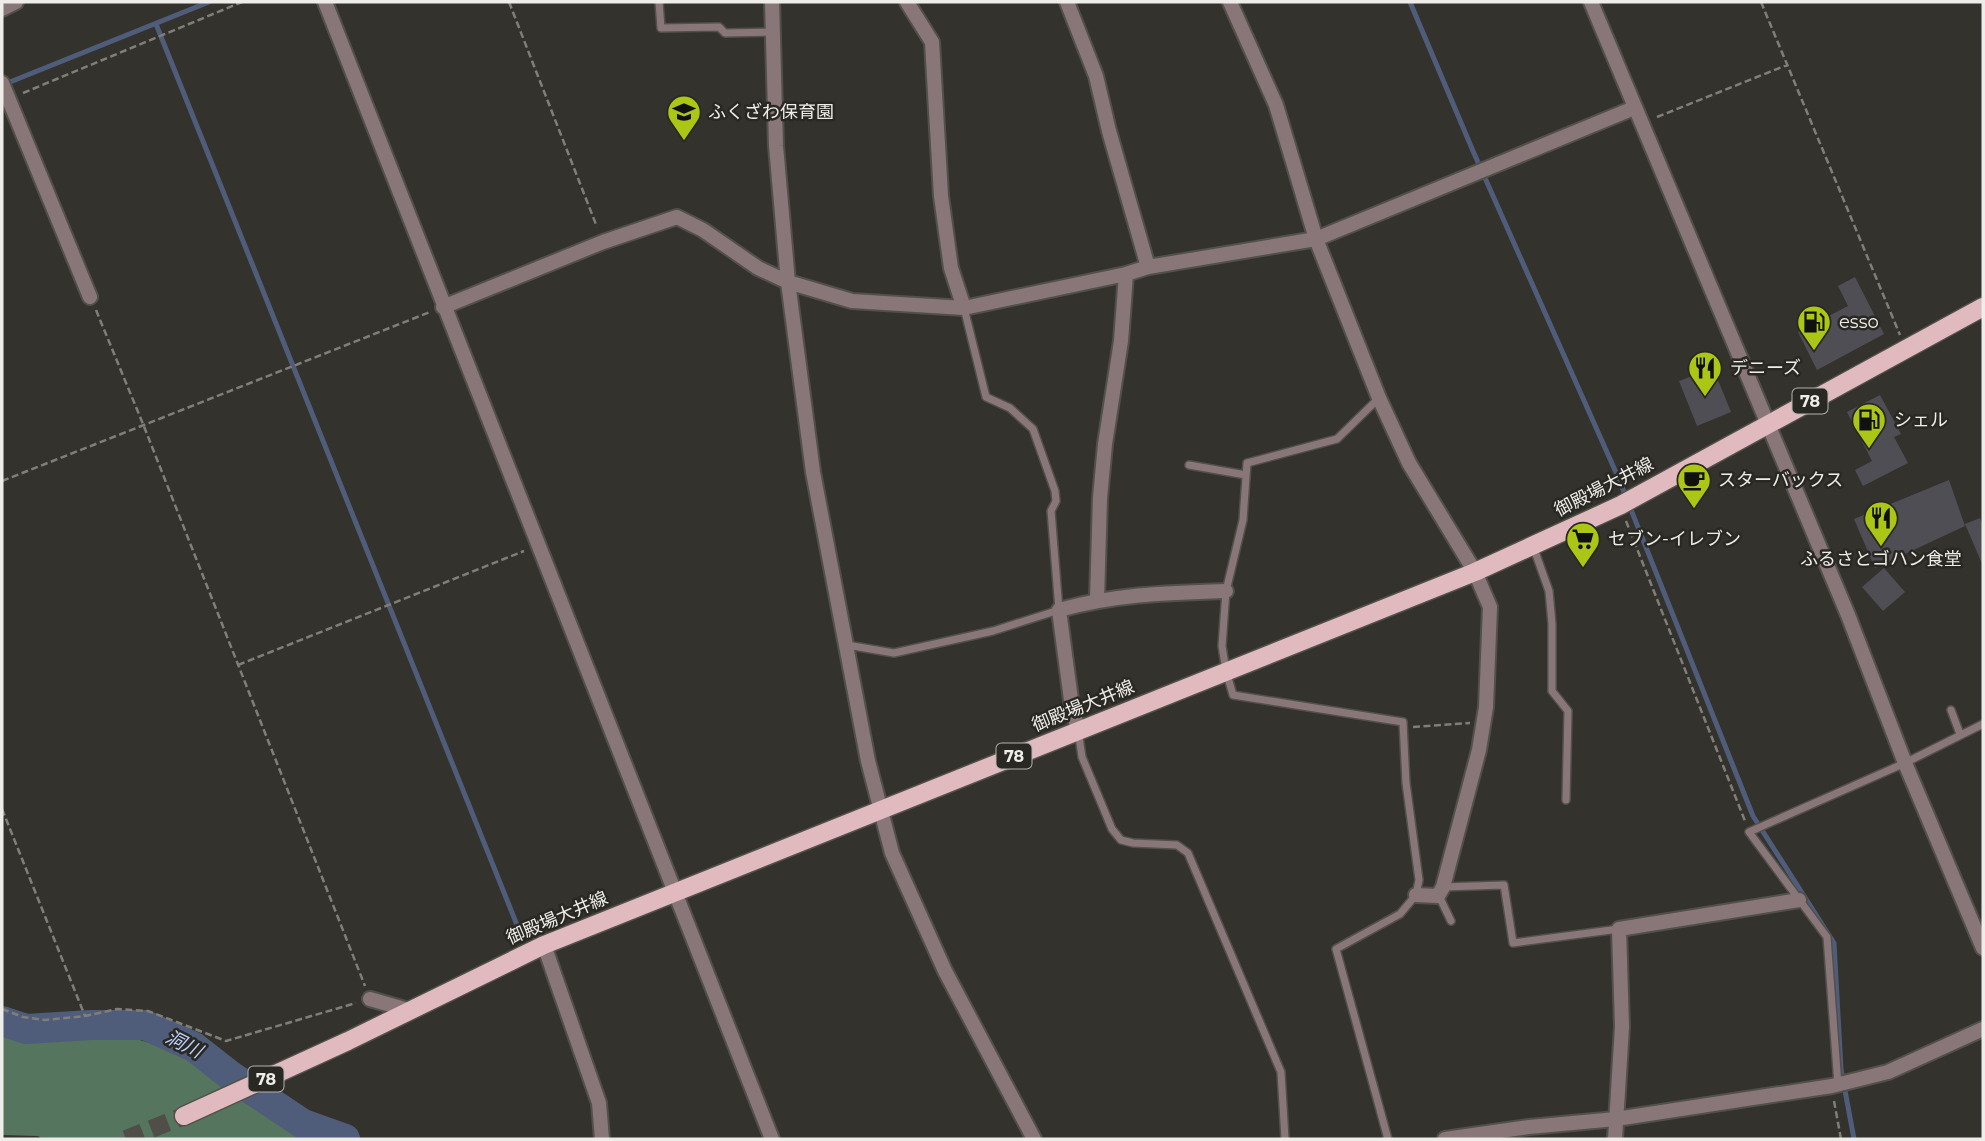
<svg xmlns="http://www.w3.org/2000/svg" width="1985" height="1141" viewBox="0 0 1985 1141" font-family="Montserrat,'Noto Sans JP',sans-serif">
	<rect width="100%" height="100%" fill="#34322c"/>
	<path fill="#55755e" d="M2 1031 14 1038 123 1035 180 1052 285 1126 312 1139H42L38 1136 2 1135Z"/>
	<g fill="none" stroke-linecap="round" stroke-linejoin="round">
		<path stroke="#4f5d7b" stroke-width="5" d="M1410 2 1473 151 1618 477 1753 816 1834 943 1841 1069 1854 1139
			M156 24 519 930
			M5 84 209 2"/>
		<path stroke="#4f5d7b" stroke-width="30" d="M2 1021 26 1029 91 1025H145L194 1047 231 1076 303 1124 345 1139"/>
	</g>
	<path fill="#504e55" d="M1855 277 1884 334 1817 370 1798 332 1848 306 1838 286Z
		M1713 368 1731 412 1697 426 1679 381Z
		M1880 395 1901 434 1894 437 1908 463 1863 486 1855 470 1872 461 1847 412Z
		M1949 480 1965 526 1875 568 1854 519Z
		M1980 518 1983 526V566L1965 524Z
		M1884 568 1905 592 1883 611 1862 587Z"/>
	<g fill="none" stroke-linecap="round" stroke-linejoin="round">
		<path stroke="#504e48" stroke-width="18" stroke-dasharray="18 9" stroke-linecap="butt" d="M126 1139 184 1116"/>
		<g stroke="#52504a" stroke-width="10">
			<path id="service" d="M659 2 661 28 719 27 725 33 773 32
				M1379 398 1337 439 1247 463 1243 520 1226 591 1222 646 1226 671 1233 695 1403 722 1406 783 1419 880 1416 895 1400 914 1336 949 1388 1139
				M1189 465 1246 475
				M1533 546 1549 591 1552 624V691L1568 711 1566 800
				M847 645 894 653 993 631 1059 610 1051 511 1056 501 1055 491 1033 429 1010 408 986 397 964 308
				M1951 710 1960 734
				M1078 730 1082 757 1112 829 1121 840 1133 843 1177 845 1188 853 1281 1072 1285 1139
				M1443 887 1504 885 1513 943 1619 929
				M1439 896 1451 921
				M1838 1085 1827 937 1749 832 1905 763 1983 724"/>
		</g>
		<g stroke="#52504a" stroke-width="18">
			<path id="minor" d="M325 2 772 1139
				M772 2 776 146 788 282 813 472 868 761 892 853 945 971 1034 1139
				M907 2 932 42 941 196 951 268 964 308
				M1067 2 1096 76 1109 131 1148 267
				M1230 2 1276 105 1316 239 1379 398 1409 463 1475 572 1490 607 1486 707 1479 750 1443 887 1438 896 1416 895
				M2 9 16 2
				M2 83 90 297
				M443 307 603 242 677 217 703 230 758 268 788 282 852 301 964 308 1126 274 1148 267 1316 239 1634 108
				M1097 599 1100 498 1105 444 1121 341 1126 274
				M1078 730 1072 707 1059 610C1117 594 1166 593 1226 591
				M544 945 599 1103 602 1139
				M370 999 408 1010
				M1615 1139 1622 1027 1619 929 1799 900"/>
		</g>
		<g stroke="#52504a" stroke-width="18">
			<path id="tertiary" d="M1591 2 1848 615 1905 763 1983 948
				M1445 1139 1529 1127 1616 1119 1832 1086 1888 1072 1983 1029"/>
		</g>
		<g stroke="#52504a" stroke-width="21">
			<path id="primary" d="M184 1116 348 1041 544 945 1475 572 1621 505 1983 307"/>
		</g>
		<path stroke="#807e79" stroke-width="2.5" stroke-dasharray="7 3.5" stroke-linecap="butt" d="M509 2 597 227
			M1761 2 1900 335
			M23 93 242 2
			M1657 117 1787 65
			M96 310 143 424 365 986
			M2 481 430 312
			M1626 521 1745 821
			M238 665 524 551
			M1413 727 1470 723
			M2 809 85 1016
			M2 1009 23 1017 45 1020 85 1016 117 1009 148 1011 226 1041 356 1003
			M1834 1101 1841 1139"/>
		<use href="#service" stroke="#897679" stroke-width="7"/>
		<use href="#minor" stroke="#897679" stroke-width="14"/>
		<use href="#tertiary" stroke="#897679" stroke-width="14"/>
		<use href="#primary" stroke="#e0babf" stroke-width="18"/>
	</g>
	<defs>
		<g id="school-pin" transform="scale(1.75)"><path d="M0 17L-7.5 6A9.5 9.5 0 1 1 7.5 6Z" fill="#abc615" stroke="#2a2822"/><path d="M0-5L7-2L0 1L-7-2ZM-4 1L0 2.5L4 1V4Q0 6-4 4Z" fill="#111"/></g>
		<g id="fuel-pin" transform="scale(1.75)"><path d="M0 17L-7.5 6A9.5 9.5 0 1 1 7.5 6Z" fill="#abc615" stroke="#2a2822"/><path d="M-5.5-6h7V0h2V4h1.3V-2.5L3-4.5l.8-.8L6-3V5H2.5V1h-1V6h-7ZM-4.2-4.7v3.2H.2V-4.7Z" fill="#111"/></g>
		<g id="restaurant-pin" transform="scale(1.75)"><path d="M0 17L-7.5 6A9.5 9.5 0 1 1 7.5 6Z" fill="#abc615" stroke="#2a2822"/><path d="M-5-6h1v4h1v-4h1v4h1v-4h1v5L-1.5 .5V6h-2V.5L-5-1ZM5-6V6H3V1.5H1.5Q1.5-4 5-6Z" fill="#111"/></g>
		<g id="cafe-pin" transform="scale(1.75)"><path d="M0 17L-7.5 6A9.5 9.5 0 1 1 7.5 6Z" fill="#abc615" stroke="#2a2822"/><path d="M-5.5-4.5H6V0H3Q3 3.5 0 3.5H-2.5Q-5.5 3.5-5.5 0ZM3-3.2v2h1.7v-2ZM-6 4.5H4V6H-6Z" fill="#111"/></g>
		<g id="supermarket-pin" transform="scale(1.75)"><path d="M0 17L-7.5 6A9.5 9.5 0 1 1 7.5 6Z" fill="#abc615" stroke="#2a2822"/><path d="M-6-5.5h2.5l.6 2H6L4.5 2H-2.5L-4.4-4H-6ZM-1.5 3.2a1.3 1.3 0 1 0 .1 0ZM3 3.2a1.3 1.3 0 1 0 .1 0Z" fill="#111"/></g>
	</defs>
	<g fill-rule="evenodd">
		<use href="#school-pin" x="684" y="112"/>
		<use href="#fuel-pin" x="1814" y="322"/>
		<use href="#restaurant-pin" x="1705" y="368"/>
		<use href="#fuel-pin" x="1869" y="420"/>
		<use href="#cafe-pin" x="1694" y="480"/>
		<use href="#restaurant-pin" x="1881" y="518"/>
		<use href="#supermarket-pin" x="1583" y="539"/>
	</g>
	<g text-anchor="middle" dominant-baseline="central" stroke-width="5" stroke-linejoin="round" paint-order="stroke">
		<g fill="#2a2822" stroke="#b3b2ad" stroke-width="2">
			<rect x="1792.5" y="388.5" width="35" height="25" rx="5"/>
			<rect x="996.5" y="743.5" width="35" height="25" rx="5"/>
			<rect x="248.5" y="1066.5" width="35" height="25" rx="5"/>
		</g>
		<g font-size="16" font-weight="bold" fill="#eeede9">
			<text x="1810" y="401">78</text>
			<text x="1014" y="756">78</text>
			<text x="266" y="1079">78</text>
		</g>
		<g font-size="18" fill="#eeede9" stroke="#2a2822" text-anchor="start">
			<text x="708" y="112">ふくざわ保育園</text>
			<text x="1839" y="322">esso</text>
			<text x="1730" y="368">デニーズ</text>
			<text x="1894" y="420">シェル</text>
			<text x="1718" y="480">スターバックス</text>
			<text x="1608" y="539">セブン-イレブン</text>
			<text x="1881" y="559" text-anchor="middle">ふるさとゴハン食堂</text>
		</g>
		<g font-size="18" fill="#eeede9" stroke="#2a2822">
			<text transform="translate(1604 487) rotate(-27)">御殿場大井線</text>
			<text transform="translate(1083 706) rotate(-22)">御殿場大井線</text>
			<text transform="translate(557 918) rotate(-23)">御殿場大井線</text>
		</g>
		<g font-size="19" font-style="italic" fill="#bacffb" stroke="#2a2822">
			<text transform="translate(184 1044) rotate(27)">洞川</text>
		</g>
	</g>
	<rect width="1985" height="1141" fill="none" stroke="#eeede9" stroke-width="7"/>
</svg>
